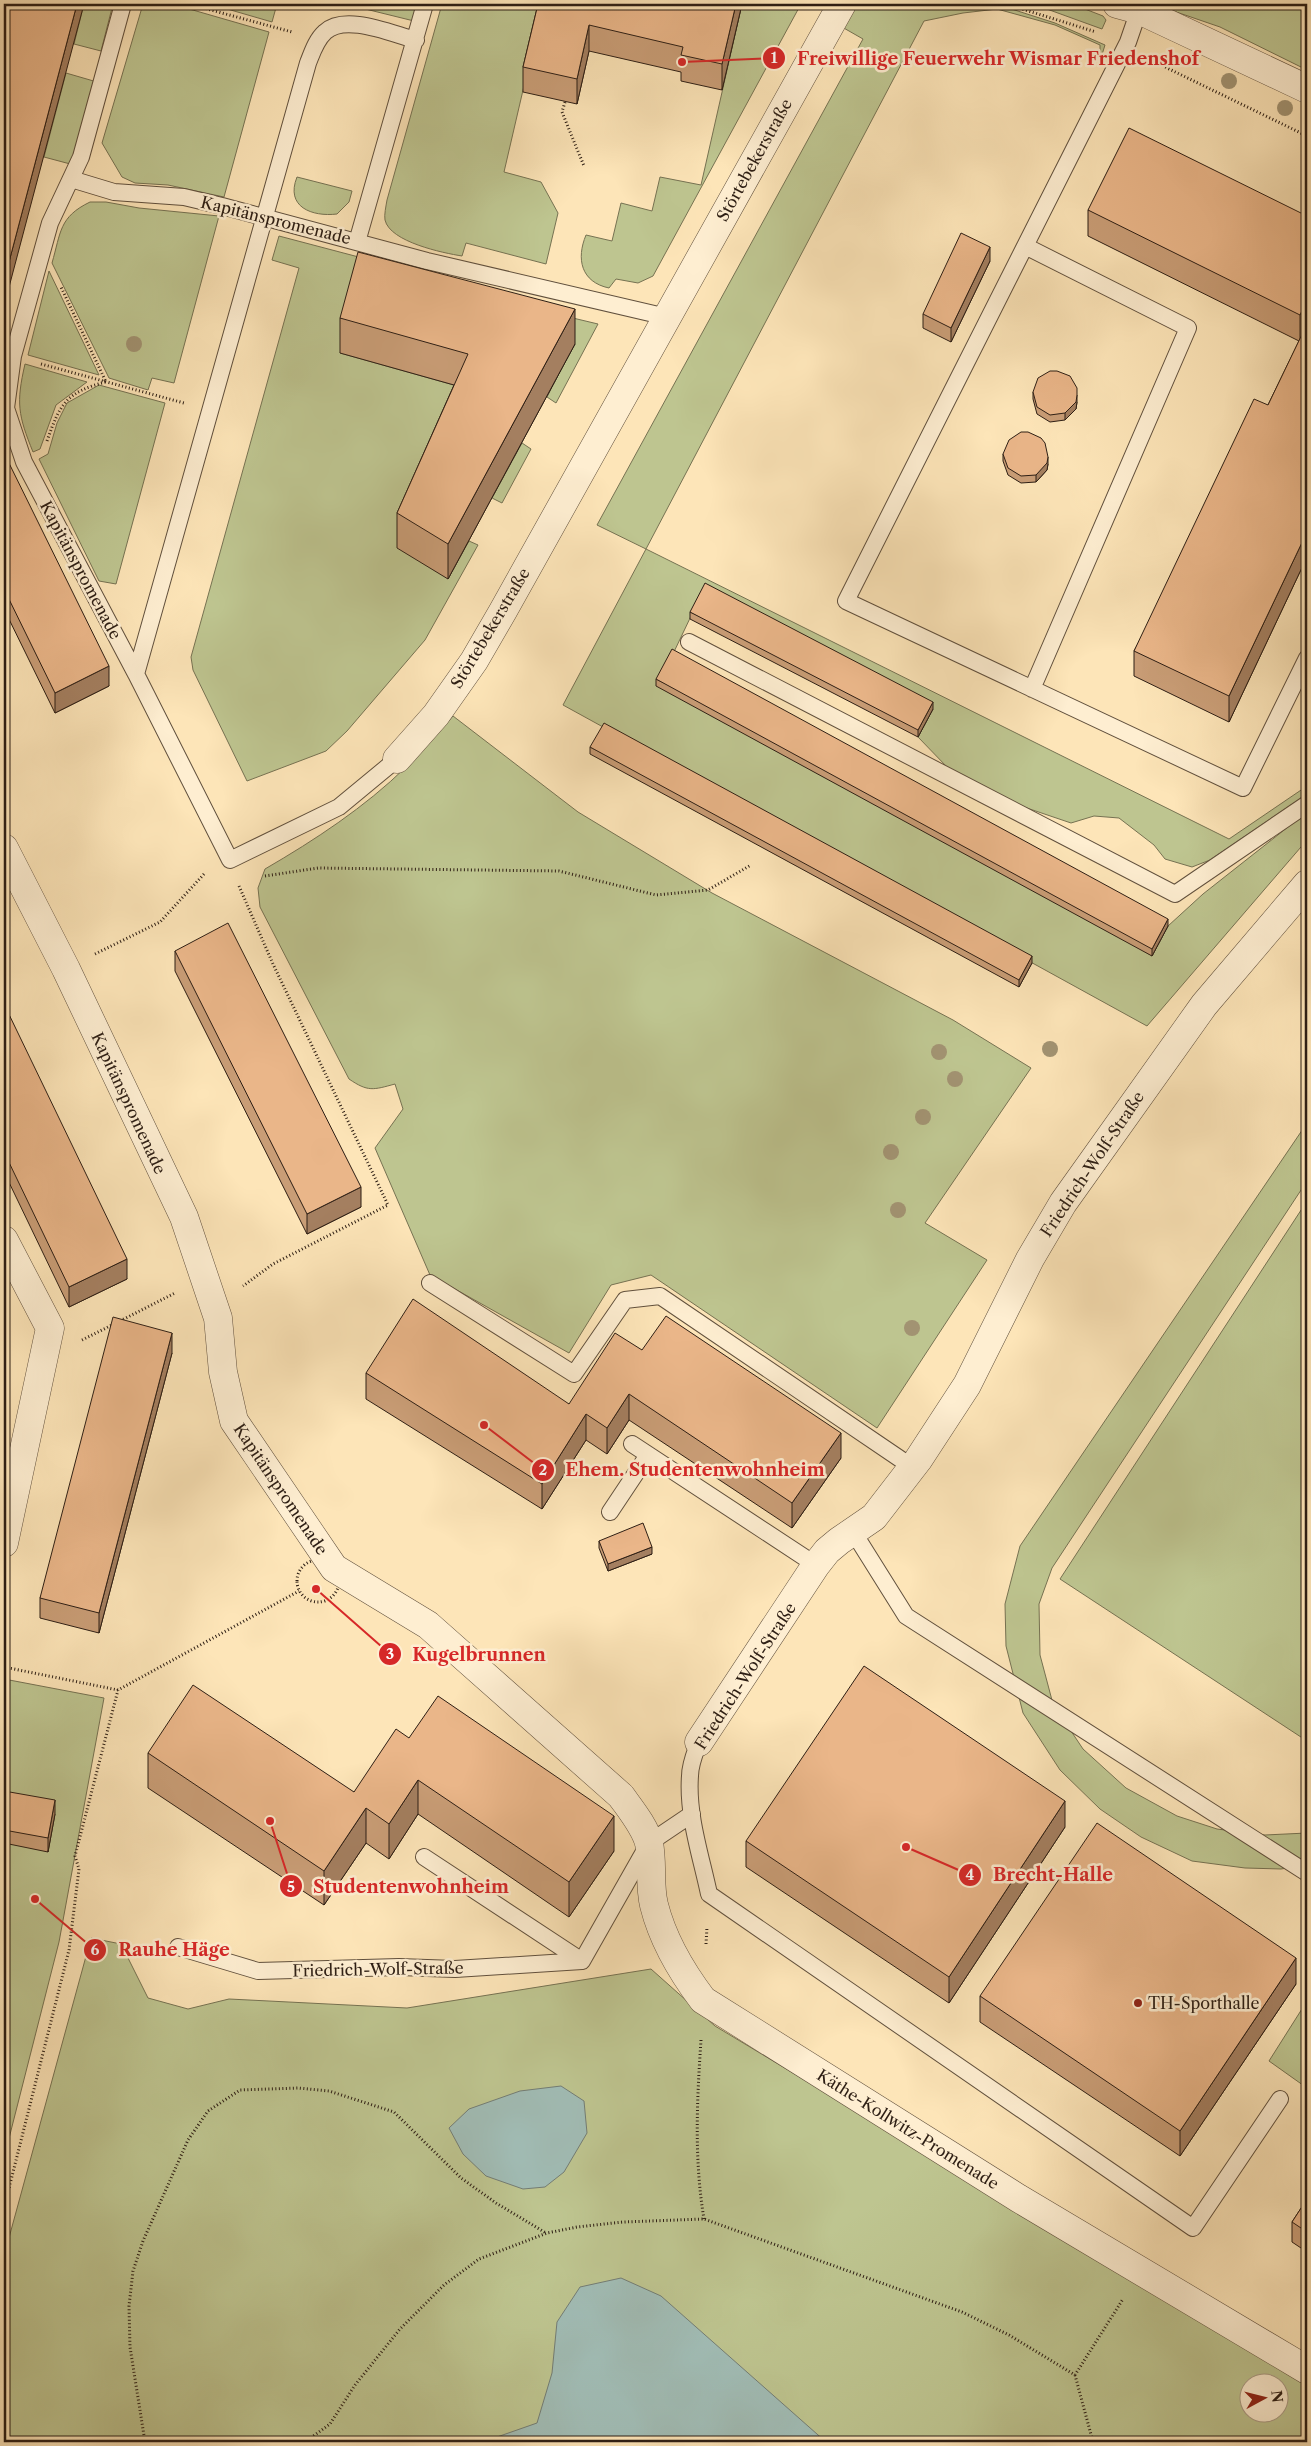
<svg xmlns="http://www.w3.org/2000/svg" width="1311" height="2446" viewBox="0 0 1311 2446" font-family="'Libre Caslon Text',serif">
	<rect width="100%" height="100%" fill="#fde5b8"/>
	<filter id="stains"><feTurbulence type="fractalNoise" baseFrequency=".004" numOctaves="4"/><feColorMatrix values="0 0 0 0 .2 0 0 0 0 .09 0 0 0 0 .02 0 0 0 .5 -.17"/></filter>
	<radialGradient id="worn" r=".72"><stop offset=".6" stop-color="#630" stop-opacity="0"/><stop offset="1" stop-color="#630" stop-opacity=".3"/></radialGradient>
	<path fill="#bec590" stroke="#767252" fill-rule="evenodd" d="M84 4H113L101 51 74 44Z
		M143 4H172L269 32 224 197 168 185 135 183 122 177 102 143Z
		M210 4H277L272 22Z
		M345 4H418L414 21Z
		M442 4H543L504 172 541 182 558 213 546 264 466 243 462 256C443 253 390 242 385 220 384 215 386 206 387 200Z
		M742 4H801L653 276 638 283 616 279 609 288C581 282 576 259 586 235L612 241 621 203 652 211 660 177 701 185Z
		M857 4H996L1055 23 1105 45 1100 61V45L1055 25 997 9 963 13 924 21 646 549 1229 839 1307 786V794L1210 860 1192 867 1165 859 1154 845 1119 818 1094 816 1071 823 1015 804 947 767 918 737 933 709 692 614 672 656 1152 956 1168 926 1203 894 1307 812V840L1147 1026 563 705 646 549 597 525 863 39 842 27Z
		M1033 4H1072L1103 16 1106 20 1102 29Z
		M1153 4H1307V70L1220 27Z
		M66 73 97 82 74 165 44 157Z
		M297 177 352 191 349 202 337 214C312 217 285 207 297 177Z
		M90 202H106L139 208 219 216 174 383 152 378 148 390 109 378 52 263C61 232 59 217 90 202Z
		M279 236 370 260 340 353 468 389 448 579 469 541 478 545 425 640 347 731 326 751 247 781 193 670 191 657 299 268 272 260Z
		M49 271 99 375 28 355Z
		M468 293 598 324 556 403 547 397 574 344 461 314Z
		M25 364 87 382 56 405 40 449 33 452C18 415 16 403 25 364Z
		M99 385 165 403 116 584 99 581 39 459 48 454 57 423 67 403Z
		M522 443 531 449 502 503 492 498Z
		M453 716 578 812 712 893 953 1020 1031 1068 925 1223 987 1260 877 1428 651 1275 611 1285 569 1353 430 1275 375 1148 403 1109 395 1084C373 1090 368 1092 349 1079L260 907 258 888 265 869C315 840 365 807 406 767 423 751 438 733 453 716Z
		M1307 1123V1181L1052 1568 1039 1604 1040 1655 1053 1704 1083 1749 1126 1788 1177 1816 1217 1829 1265 1835 1307 1833V1865L1281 1869 1245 1868 1192 1861 1141 1837 1100 1809 1060 1770 1023 1713 1006 1646 1005 1604 1020 1546Z
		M1307 1201V1741L1060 1579Z
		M4 1679 104 1698 59 1942 4 2158Z
		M91 1938 121 1944 148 1998 188 2009 229 1999 407 2008 651 1969 715 2026 1307 2382V2442H4V2256ZM1248 2384H1278V2414H1248Z
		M1307 2001V2088L1269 2061Z"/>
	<path fill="#a1bdb6" stroke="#737d75" d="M561 2086 584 2101 587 2133 564 2172 545 2187 523 2189 486 2176 463 2154 449 2128 469 2109 520 2091Z
		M621 2278 661 2296 826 2442H490L497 2437 537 2423 552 2373 557 2322 580 2287Z"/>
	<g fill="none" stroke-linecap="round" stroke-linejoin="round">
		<g stroke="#61503d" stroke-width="18">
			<path id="lane" d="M123 4 81 157 50 223 13 356 6 408 24 462 136 674
				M1139 10 1128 42 846 601 1243 788 1307 658
				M71 179 114 192 184 197 222 206 427 261 667 317
				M357 242 425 4
				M1025 246 1188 328 1032 689
				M689 642 1175 894 1307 804
				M397 759 339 807 230 860 136 674 308 63C312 53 316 40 325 32 345 13 392 34 416 40
				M430 1283 574 1374 625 1300 660 1296 912 1467
				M632 1444 816 1565
				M610 1512 648 1455
				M854 1533 906 1616 1307 1873
				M699 1742C695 1753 690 1764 690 1776 687 1815 701 1856 709 1894L1193 2228 1280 2099
				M424 1857 582 1961
				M178 1947 258 1971 399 1967 455 1969 582 1961
				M582 1961 649 1843 692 1814"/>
		</g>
		<g stroke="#61503d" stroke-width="29">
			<path id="street" d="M1117 4 1139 10 1307 89
				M397 759 436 715 474 661 503 611 842 4
				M4 848 66 969 184 1217 218 1318 223 1372 234 1421 334 1568 428 1625 621 1796C631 1810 645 1827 649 1843 653 1863 649 1885 654 1905 663 1941 681 1971 703 2000L1018 2198 1307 2370
				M4 1240 50 1328 4 1543
				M699 1742 816 1565 827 1551 839 1541 874 1517 918 1460 967 1385 1030 1259 1063 1203 1204 1005 1307 884"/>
		</g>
		<path stroke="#2d1e14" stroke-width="3" stroke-dasharray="1 2.5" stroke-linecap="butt" d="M189 4 292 32
			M1006 4 1096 32
			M1151 57 1167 68 1307 136
			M565 102 562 112 584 166
			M41 364 184 403
			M47 441C60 404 66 392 106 382L61 287
			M265 876 318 868 559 871 656 895 708 890 751 865
			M239 886 273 964 388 1205 273 1264 243 1286
			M95 954 160 922 205 873
			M120 1321 175 1293
			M82 1340 112 1325
			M297 1581a21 21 0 1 1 42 0a21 21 0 1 1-42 0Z
			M4 1667 118 1690
			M706 1944 707 1927
			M701 2040C697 2100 694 2159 704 2219
			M4 2208 69 1950 79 1869 75 1856 118 1690 299 1591
			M1075 2375 1093 2442
			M145 2442 130 2347 129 2306 133 2271 143 2241 188 2140 208 2111 240 2090 298 2088 329 2091 394 2112 461 2178 496 2203 546 2233
			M305 2442 330 2424 355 2385 400 2329 444 2285 479 2259 547 2233 577 2227 623 2222 704 2219 962 2312 1009 2335 1075 2375 1123 2299"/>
		<use href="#lane" stroke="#feeed1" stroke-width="16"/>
		<use href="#street" stroke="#feeed1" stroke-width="28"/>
	</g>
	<g fill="#a29372">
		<circle cx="1229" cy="81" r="8"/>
		<circle cx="1285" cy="108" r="8"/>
		<circle cx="134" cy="344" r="8"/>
		<circle cx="1050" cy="1049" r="8"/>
		<circle cx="939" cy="1052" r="8"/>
		<circle cx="955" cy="1079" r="8"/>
		<circle cx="923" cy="1117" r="8"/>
		<circle cx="891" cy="1152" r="8"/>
		<circle cx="898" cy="1210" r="8"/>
		<circle cx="912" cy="1328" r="8"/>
	</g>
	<path fill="#c99d76" stroke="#2d1e14" d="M538 4H742L722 90 681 81V72L589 51 577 104 523 92V67Z
		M1088 210 1307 216V557L1229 722 1134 676V651L1268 405 1299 341 1088 236Z
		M990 261 951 342 923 328V314Z
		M340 318 575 344 448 579 397 548V513L454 385 340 353Z
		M1033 392 1077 402 1076 409 1065 420 1050 422 1037 414 1033 399Z
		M4 453 109 686 55 713 4 609Z
		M1003 454 1048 464 1047 470 1036 482 1021 483 1008 475 1003 461Z
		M690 612 933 709 918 737 690 619Z
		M656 679 1168 926 1152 956 656 686Z
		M590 747 1032 963 1019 987 590 754Z
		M175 951 361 1207 307 1234 175 971Z
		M4 1004 127 1279 69 1307 4 1172Z
		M642 1350 841 1458 792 1528 629 1420 607 1454 586 1440 542 1509 366 1399V1373L569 1404Z
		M172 1353 99 1633 40 1618V1598Z
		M599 1541 652 1554 608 1571 599 1548Z
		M409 1738 614 1851 569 1917 418 1814 389 1859 366 1843 324 1905 148 1788V1753L354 1792Z
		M4 1791 55 1814 48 1852 4 1843Z
		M1065 1827 949 2003 746 1867V1841Z
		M1296 1984 1180 2156 980 2022V1996Z
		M1307 2199V2252L1292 2242V2222Z"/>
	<path fill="#a47f60" stroke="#2d1e14" d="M77 4H84L4 306V281Z
		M736 4H742L722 90V64Z
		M589 25V51L577 104V79Z
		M990 247V261L951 342V328Z
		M1307 300V325L1300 341V315Z
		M575 309V344L448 579V544Z
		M1077 395V402L1076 409 1065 420V413Z
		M1048 457V464L1047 470 1036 482V475Z
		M1307 532V557L1229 722V696Z
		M109 666V686L55 713V693Z
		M933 702V709L918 737V730Z
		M1168 919V926L1152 956V949Z
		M1032 956V963L1019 987V980Z
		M361 1187V1207L307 1234V1214Z
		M127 1259V1279L69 1307V1287Z
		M172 1333V1353L99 1633V1613Z
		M629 1394V1420L607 1454V1428Z
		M586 1414V1440L542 1509V1484Z
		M841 1433V1458L792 1528V1503Z
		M652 1547V1554L608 1571V1564Z
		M418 1780V1814L389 1859V1824Z
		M55 1800V1814L48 1852V1838Z
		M1065 1801V1827L949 2003V1977Z
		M366 1808V1843L324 1905V1871Z
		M614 1816V1851L569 1917V1882Z
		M1296 1958V1984L1180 2156V2131Z"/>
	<path fill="#eab689" stroke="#2d1e14" d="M8 4H77L4 281V20Z
		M538 4H736L722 64 681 55 683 47 589 25 577 79 523 67Z
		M1129 128 1307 216V300L1300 315 1088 210Z
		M961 233 990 247 951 328 923 314Z
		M358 252 575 309 448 544 397 513 468 354 340 318Z
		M1307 324V532L1229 696 1134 651 1254 399 1268 405Z
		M1050 371H1057L1070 376 1077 388V395L1076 402 1065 413 1050 415 1037 407 1033 392 1038 378Z
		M1021 432H1028L1041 438 1045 443 1048 457 1047 463 1036 475 1021 476 1008 468 1003 454 1009 440Z
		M4 453 109 666 55 693 4 589Z
		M705 583 933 702 918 730 690 612Z
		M672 649 1168 919 1152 949 656 679Z
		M604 723 1032 956 1019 980 590 747Z
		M228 923 361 1187 307 1214 175 951Z
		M4 1004 127 1259 69 1287 4 1152Z
		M413 1299 569 1404 615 1333 642 1350 666 1316 841 1433 792 1503 629 1394 607 1428 586 1414 542 1484 366 1373Z
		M113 1317 172 1333 99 1613 40 1598Z
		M643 1523 652 1547 608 1564 599 1541Z
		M864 1666 1065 1801 949 1977 746 1841Z
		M193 1685 354 1792 396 1729 409 1738 438 1696 614 1816 569 1882 418 1780 389 1824 366 1808 324 1871 148 1753Z
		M4 1791 55 1800 48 1838 4 1830Z
		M1097 1823 1296 1958 1180 2131 980 1996Z
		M1307 2199V2232L1292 2222Z"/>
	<circle fill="#8f2418" stroke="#feeed1" stroke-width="2" cx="1138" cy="2003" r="5"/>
	<g text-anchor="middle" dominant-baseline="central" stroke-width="5" stroke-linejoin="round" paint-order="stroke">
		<g font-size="16" fill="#2d1e14" stroke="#feeed1">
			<text transform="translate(754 160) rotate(-61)">Störtebekerstraße</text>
			<text transform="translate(276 220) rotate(14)">Kapitänspromenade</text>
			<text transform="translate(81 570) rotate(62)">Kapitänspromenade</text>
			<text transform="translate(490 628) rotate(-59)">Störtebekerstraße</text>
			<text transform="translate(129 1103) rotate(65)">Kapitänspromenade</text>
			<text transform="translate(1092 1164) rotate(-56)">Friedrich-Wolf-Straße</text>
			<text transform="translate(281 1489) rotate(56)">Kapitänspromenade</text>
			<text transform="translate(745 1676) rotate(-57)">Friedrich-Wolf-Straße</text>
			<text transform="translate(378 1969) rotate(-1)">Friedrich-Wolf-Straße</text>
			<text transform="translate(908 2129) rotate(32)">Käthe-Kollwitz-Promenade</text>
		</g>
		<g font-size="16" fill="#2d1e14" stroke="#feeed1" text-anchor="start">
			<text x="1148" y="2003">TH-Sporthalle</text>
		</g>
	</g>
	<path fill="none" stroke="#d62828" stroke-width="2" d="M682 62L774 58M484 1425L543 1470M316 1589L390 1654M906 1847L970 1875M270 1821L291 1886M35 1899L95 1950"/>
	<g fill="#d62828" stroke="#feeed1" stroke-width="2">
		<circle cx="682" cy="62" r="5"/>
		<circle cx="484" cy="1425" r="5"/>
		<circle cx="316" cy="1589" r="5"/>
		<circle cx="906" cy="1847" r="5"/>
		<circle cx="270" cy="1821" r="5"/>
		<circle cx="35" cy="1899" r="5"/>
		<circle cx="774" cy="58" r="12"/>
		<circle cx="543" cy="1470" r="12"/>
		<circle cx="390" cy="1654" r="12"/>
		<circle cx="970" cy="1875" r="12"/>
		<circle cx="291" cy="1886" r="12"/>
		<circle cx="95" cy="1950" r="12"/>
	</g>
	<g font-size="15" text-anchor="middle" font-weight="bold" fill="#fff">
		<text x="774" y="63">1</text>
		<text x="543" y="1475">2</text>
		<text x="390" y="1659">3</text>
		<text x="970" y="1880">4</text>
		<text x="291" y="1892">5</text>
		<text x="95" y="1955">6</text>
	</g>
	<g font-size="18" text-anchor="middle" font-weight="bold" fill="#d62828" stroke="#feeed1" stroke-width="5" stroke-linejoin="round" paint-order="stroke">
		<text x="998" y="65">Freiwillige Feuerwehr Wismar Friedenshof</text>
		<text x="695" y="1476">Ehem. Studentenwohnheim</text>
		<text x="479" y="1661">Kugelbrunnen</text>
		<text x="1053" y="1881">Brecht-Halle</text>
		<text x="411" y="1893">Studentenwohnheim</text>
		<text x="174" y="1956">Rauhe Häge</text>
	</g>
	<rect width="1311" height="2446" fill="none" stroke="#fde5b8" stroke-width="20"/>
	<rect x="5" y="5" width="1301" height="2436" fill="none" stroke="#2d1e14" stroke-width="2.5"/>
	<rect x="10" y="10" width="1291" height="2426" fill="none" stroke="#2d1e14"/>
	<g transform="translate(1264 2398) rotate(83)"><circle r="24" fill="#feeed1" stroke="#aa9b85"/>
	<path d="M0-4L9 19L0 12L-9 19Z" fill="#8f2418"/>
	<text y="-8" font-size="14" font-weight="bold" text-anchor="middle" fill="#2d1e14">N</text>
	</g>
	<rect width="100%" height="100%" filter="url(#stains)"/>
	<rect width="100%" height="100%" fill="url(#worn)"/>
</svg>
